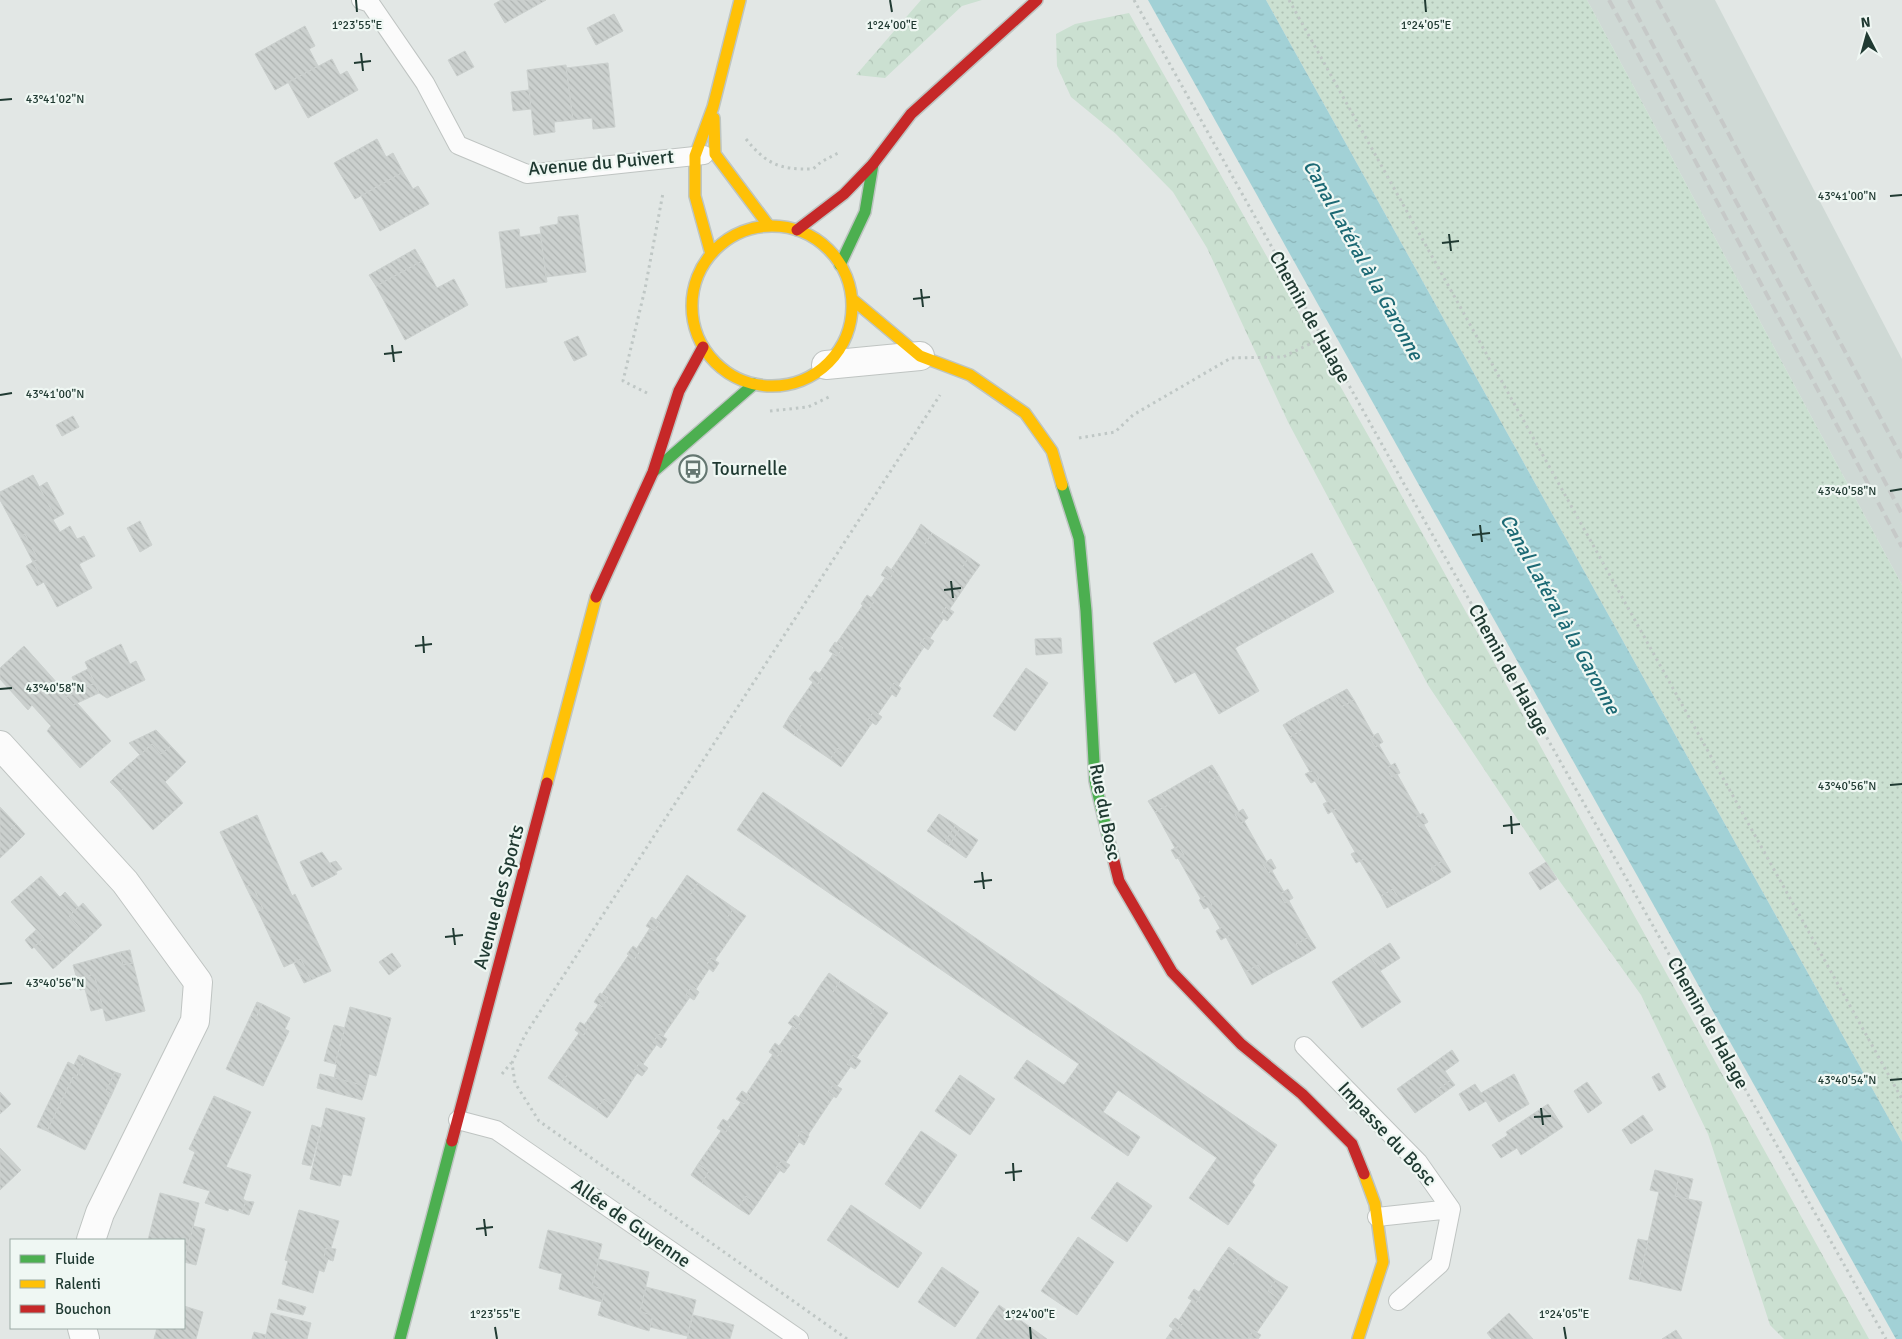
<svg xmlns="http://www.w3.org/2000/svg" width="1902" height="1339" viewBox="0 0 1902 1339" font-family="Signika,sans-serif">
	<defs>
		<pattern id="grass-dots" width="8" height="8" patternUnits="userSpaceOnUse" patternTransform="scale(1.25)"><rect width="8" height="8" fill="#cbe0d1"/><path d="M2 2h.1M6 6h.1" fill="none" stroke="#aec1b4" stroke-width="1.8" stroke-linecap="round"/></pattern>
		<pattern id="forest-crowns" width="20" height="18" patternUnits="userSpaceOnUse" patternTransform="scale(1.25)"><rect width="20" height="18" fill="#cbe0d1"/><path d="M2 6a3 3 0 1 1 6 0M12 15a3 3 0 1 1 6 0" fill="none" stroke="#aec1b4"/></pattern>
		<pattern id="water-ripples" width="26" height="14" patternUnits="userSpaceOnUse" patternTransform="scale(1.25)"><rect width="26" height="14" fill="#a2d1d6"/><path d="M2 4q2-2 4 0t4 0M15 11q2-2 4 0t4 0" fill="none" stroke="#8bb4b8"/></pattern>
		<pattern id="building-back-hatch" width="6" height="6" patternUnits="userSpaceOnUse" patternTransform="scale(1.25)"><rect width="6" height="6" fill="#cbd0ce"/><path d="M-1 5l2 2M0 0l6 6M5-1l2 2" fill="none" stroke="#aeb3b1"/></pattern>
	</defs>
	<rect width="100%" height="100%" fill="#e2e7e5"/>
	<path fill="#cfd9d5" d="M1587 0H1715L1902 359V585Z"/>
	<path fill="url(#grass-dots)" d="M1266 0H1587L1902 585V1142Z"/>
	<path fill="url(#forest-crowns)" d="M921 0H982L962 6 885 78 856 75Z
		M1129 13 1369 437 1869 1339H1784L1770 1325 1708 1134 1641 995 1546 862 1428 685 1288 422 1207 248 1173 192 1116 134 1071 97 1057 66 1056 34 1075 24Z"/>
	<path fill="url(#water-ripples)" d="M1148 0H1266L1902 1142V1339H1896Z"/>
	<path fill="url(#building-back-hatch)" stroke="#cbd0ce" d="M501 0H546L505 23 494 4Z
		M614 14 623 31 596 45 587 28Z
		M305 26 315 46 309 49 318 66 275 90 255 54Z
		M465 51 474 67 457 76 448 60Z
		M332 59 340 75 347 71 358 90 308 118 288 82Z
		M608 63 615 127 593 129 592 118 573 120 566 68Z
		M566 65 573 120 554 122 555 132 534 135 527 70Z
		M529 90 531 109 513 111 511 92Z
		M377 139 386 157 393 153 403 172 355 199 334 163Z
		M403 172 413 189 418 186 429 204 380 231 361 196Z
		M578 215 586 272 546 277 540 227 558 224V217Z
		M519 229 520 237 540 234 547 282 506 288 499 232Z
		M415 249 422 261 376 286 369 275Z
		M422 261 437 288 454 279 468 305 405 340 376 286Z
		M578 336 587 355 574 361 564 342Z
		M73 416 79 427 62 436 56 425Z
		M33 475 56 518 53 520 60 532 70 526 77 539 84 536 95 556 79 564 92 588 57 607 33 562 38 559 25 534 20 537 0 500V492Z
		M47 482 64 514 56 518 39 487Z
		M140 521 152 545 140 552 127 528Z
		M921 524 932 533 925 544 914 536Z
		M932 533 969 557 961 569 972 576 949 610 946 607 940 616 944 618 930 638 926 636 920 644 924 647 898 686 894 683 888 691 892 694 878 714 874 711 868 720 872 723 849 756 838 748 830 759 794 735 802 724 790 715 813 682 817 685 823 676 819 674 833 654 837 656 843 648 836 644 863 605 869 609 875 600 871 598 885 578 889 580 894 572 891 570 914 536 925 544Z
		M25 534 38 559 33 562 20 537Z
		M1312 553 1334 592 1235 648 1259 691 1219 714 1195 672 1175 683 1153 643Z
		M969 557 980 565 972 576 961 569Z
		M33 562 44 582 37 586 26 566Z
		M887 566 894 572 889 580 881 575Z
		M867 595 875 600 869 609 861 604Z
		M946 607 954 612 947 621 940 616Z
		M926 636 934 641 928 650 920 644Z
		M1061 638 1062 653 1036 655 1035 639Z
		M835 642 843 648 837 656 829 651Z
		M121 644 130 664 136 661 145 680 107 698 99 693 85 662Z
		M24 646 58 684 56 685 73 705 77 703 111 741 80 768 47 731 51 726 32 705 28 710 0 679V668Z
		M1026 668 1048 683 1015 731 993 716Z
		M88 669 95 683 66 697 60 690 75 683 72 677Z
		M815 671 823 676 817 685 809 679Z
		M95 683 99 693 73 705 66 697Z
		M894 683 901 688 896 697 888 691Z
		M1347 689 1354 700 1341 707 1334 696Z
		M1334 696 1341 707 1354 700 1374 736 1370 738 1375 747 1379 745 1391 766 1387 768 1392 777 1397 774 1420 815 1415 818 1420 827 1424 825 1444 860 1431 868 1438 880 1400 901 1393 889 1381 896 1360 861 1364 859 1359 850 1355 852 1332 811 1336 809 1331 800 1327 802 1315 781 1319 779 1314 770 1310 772 1290 737 1303 729 1296 717Z
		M874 711 882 717 876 725 868 720Z
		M790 715 802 724 794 735 783 727Z
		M1296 717 1303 729 1290 737 1283 725Z
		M156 730 171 746 161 754 152 744 140 755 129 743Z
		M1378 733 1383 742 1375 747 1370 738Z
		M152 744 161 754 171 746 186 762 165 782 183 803 153 830 120 792 125 787 115 777Z
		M838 748 849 756 841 767 830 759Z
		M1395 763 1400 773 1392 777 1387 768Z
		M1212 765 1219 776 1206 784 1199 772Z
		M1314 770 1319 779 1311 783 1305 774Z
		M1199 772 1206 784 1219 776 1239 812 1235 814 1240 824 1244 821 1267 862 1263 864 1268 873 1272 871 1284 892 1280 894 1285 903 1289 901 1309 937 1296 944 1303 956 1265 977 1258 965 1245 972 1226 937 1230 935 1224 926 1220 928 1208 907 1212 905 1207 895 1201 899 1178 858 1184 855 1179 846 1175 848 1155 812 1168 805 1161 794Z
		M115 777 125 787 120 792 110 782Z
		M763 792 1277 1145 1252 1182 1255 1185 1228 1225 1189 1198 1217 1158 1118 1090 1103 1112 1140 1137 1128 1156 1014 1078 1027 1060 1064 1085 1079 1064 737 830Z
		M1161 794 1168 805 1155 812 1148 801Z
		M1331 800 1336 809 1328 814 1323 804Z
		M0 807 16 824 10 830 19 840 0 858Z
		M1243 809 1248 818 1240 824 1235 814Z
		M1423 813 1428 822 1420 827 1415 818Z
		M939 814 956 825 944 843 927 831Z
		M257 815 292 896 295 894 331 971 311 980 301 959 284 967 258 911 263 909 252 884 246 887 220 832Z
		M16 824 25 834 19 840 10 830Z
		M956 825 960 828 949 846 944 843Z
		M960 828 978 840 966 858 949 846Z
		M1179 846 1184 855 1176 859 1171 850Z
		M1359 850 1364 859 1356 863 1351 854Z
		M322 852 337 874 312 887 300 862Z
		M1271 859 1276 868 1268 873 1263 864Z
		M1444 860 1451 872 1438 880 1431 868Z
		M336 861 342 869 335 872 330 863Z
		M1546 862 1557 879 1540 890 1529 873Z
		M687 875 698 883 690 895 679 887Z
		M41 876 73 912 69 916 88 938 53 969 34 947 44 938 11 902Z
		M698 883 734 908 726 919 738 927 715 960 711 958 706 966 709 969 696 989 692 986 686 995 690 997 663 1036 659 1034 653 1042 657 1044 643 1064 640 1062 634 1071 637 1073 615 1107 604 1099 596 1110 559 1085 568 1074 556 1066 579 1033 583 1036 588 1027 585 1024 599 1004 602 1007 608 998 602 994 628 956 634 960 640 951 637 948 650 928 654 931 660 923 656 920 679 887 690 895Z
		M252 884 263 909 258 911 246 887Z
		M1288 889 1293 898 1285 903 1280 894Z
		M1393 889 1400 901 1387 908 1381 896Z
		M65 892 78 907 73 912 60 897Z
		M1207 895 1212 905 1204 909 1199 900Z
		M83 903 102 925 88 938 69 916Z
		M734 908 746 916 738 927 726 919Z
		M652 917 660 923 654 931 646 926Z
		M1224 926 1230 935 1221 940 1216 931Z
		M36 930 44 938 32 949 25 940Z
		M1309 937 1316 948 1303 956 1296 944Z
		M1390 943 1400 958 1380 971 1370 956Z
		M633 946 640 951 634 960 627 954Z
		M130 950 133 963 123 965 120 952Z
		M120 952 123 965 133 963 145 1011 106 1021 94 974 77 979 73 965Z
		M392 953 401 966 389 975 379 962Z
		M1370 956 1401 1002 1362 1028 1332 982Z
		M711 958 719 963 713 972 706 966Z
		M301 959 311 980 304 983 294 963Z
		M1258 965 1265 977 1252 985 1245 972Z
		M829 973 840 981 833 992 821 984Z
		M94 974 103 1008 91 1011 85 989 80 990 77 979Z
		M840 981 876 1005 869 1017 880 1024 857 1057 853 1055 847 1064 851 1066 837 1086 834 1084 828 1092 834 1096 808 1135 801 1131 796 1140 799 1142 786 1162 782 1160 776 1168 780 1170 757 1204 746 1196 738 1208 702 1183 709 1171 698 1164 721 1131 725 1133 731 1124 727 1122 741 1102 744 1104 750 1096 747 1093 773 1054 777 1057 783 1049 779 1046 793 1026 796 1029 802 1020 799 1017 821 984 833 992Z
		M692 986 699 992 694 1000 686 995Z
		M600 993 608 998 602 1007 594 1002Z
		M257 1002 262 1004 256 1018 251 1015Z
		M262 1004 290 1018 285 1029 289 1031 263 1086 226 1069 251 1015 256 1018Z
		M876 1005 888 1013 880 1024 869 1017Z
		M350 1007 391 1018 376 1076 369 1074 366 1086 334 1078 337 1065 335 1064Z
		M795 1015 802 1020 796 1029 788 1023Z
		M580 1022 588 1027 583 1036 575 1030Z
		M334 1025 345 1028 335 1064 324 1061Z
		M659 1034 667 1039 661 1048 653 1042Z
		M775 1043 783 1049 777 1057 769 1052Z
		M1452 1050 1459 1061 1445 1071 1451 1080 1437 1090 1441 1095 1415 1113 1397 1089Z
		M79 1055 85 1058 76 1078 73 1077 47 1131 37 1127 68 1062 74 1065Z
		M853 1055 861 1061 855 1069 847 1064Z
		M85 1058 115 1072 106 1091 112 1094 85 1150 47 1131 73 1077 76 1078Z
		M640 1062 648 1068 642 1076 634 1071Z
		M556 1066 568 1074 559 1085 548 1078Z
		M115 1072 121 1074 112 1094 106 1091Z
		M1659 1073 1666 1087 1659 1091 1652 1077Z
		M320 1074 366 1086 362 1100 317 1088Z
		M1514 1074 1529 1104 1499 1122 1486 1101 1469 1111 1459 1094 1475 1084 1481 1093Z
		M960 1075 995 1099 970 1135 935 1111Z
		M1451 1080 1455 1085 1441 1095 1437 1090Z
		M1587 1082 1602 1103 1588 1113 1574 1091Z
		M834 1084 842 1089 836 1098 828 1092Z
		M742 1091 750 1096 744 1104 736 1099Z
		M0 1092 11 1104 0 1114Z
		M214 1096 251 1112 226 1167 251 1175 243 1199 246 1201 242 1213 229 1208 228 1211 205 1203 210 1191 183 1183 195 1152 189 1149Z
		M604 1099 615 1107 607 1118 596 1110Z
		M1548 1104 1563 1127 1521 1155 1517 1148 1501 1158 1492 1145 1508 1135 1506 1132Z
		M326 1108 365 1118 351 1176 343 1174 340 1186 310 1179Z
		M1643 1115 1653 1130 1631 1144 1622 1130Z
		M723 1119 731 1124 725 1133 717 1128Z
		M312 1125 321 1128 311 1166 302 1164Z
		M801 1131 809 1136 804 1145 796 1140Z
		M921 1131 957 1155 920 1209 885 1184Z
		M0 1148 21 1170 0 1190Z
		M782 1160 790 1165 784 1173 776 1168Z
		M698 1164 709 1171 702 1183 691 1175Z
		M1655 1170 1679 1176 1675 1196 1702 1202 1681 1291 1639 1281 1659 1192 1650 1190Z
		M1679 1176 1693 1179 1688 1199 1675 1196Z
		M1117 1182 1152 1206 1127 1242 1091 1218Z
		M160 1193 199 1203 184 1262V1240H148Z
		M746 1196 757 1204 749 1215 738 1208Z
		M246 1201 254 1202 249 1215 242 1213Z
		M851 1205 922 1253 898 1288 827 1240Z
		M299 1210 339 1221 331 1248H326L324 1258 328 1259 324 1272 319 1270 313 1293 282 1284 288 1261 285 1260Z
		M193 1226 205 1229 196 1265 184 1262Z
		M548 1230 602 1244 592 1286 605 1290 602 1302 559 1289 562 1274 539 1268Z
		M1078 1237 1114 1262 1077 1315 1041 1291Z
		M1638 1239 1648 1241 1639 1281 1629 1279Z
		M1229 1247 1240 1255 1232 1266 1221 1258Z
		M326 1248 336 1249 333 1261 324 1258Z
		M1240 1255 1276 1280 1268 1291 1280 1299 1257 1332 1253 1330 1249 1339H1166L1173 1329 1176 1331 1183 1323 1179 1320 1192 1300 1196 1303 1202 1294 1199 1292 1221 1258 1232 1266Z
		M599 1259 649 1272 640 1312 653 1315 649 1331 598 1315 605 1290 592 1286Z
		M942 1267 979 1292 955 1327 918 1302Z
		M1276 1280 1288 1287 1280 1299 1268 1291Z
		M646 1287 696 1300 687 1336 650 1327 653 1315 640 1312Z
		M1194 1289 1202 1294 1196 1303 1188 1298Z
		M279 1299 306 1307 303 1315 277 1309Z
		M999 1305 1047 1339H976Z
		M184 1306 203 1312 196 1339H154L157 1328H184Z
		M271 1313 311 1323 307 1339H265Z
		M1509 1313 1533 1339H1492L1487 1333Z
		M693 1315 734 1325 730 1339H687Z
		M1175 1318 1183 1323 1176 1331 1169 1326Z
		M1253 1330 1261 1335 1258 1339 1248 1338Z
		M1676 1330 1682 1339H1662Z
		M254 1332 266 1335 265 1339H252Z"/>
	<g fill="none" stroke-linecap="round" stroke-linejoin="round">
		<g stroke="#bfc4c2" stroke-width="20">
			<path id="lane" d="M361 0 370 3 425 83 458 145 527 174 704 155
				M1304 1046 1418 1162 1451 1209 1440 1264 1398 1301
				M458 1120 496 1130 799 1339
				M1377 1217 1451 1209"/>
		</g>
		<g stroke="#bfc4c2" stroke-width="30">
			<path id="street" d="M826 365 920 356
				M0 745 125 882 198 982 195 1021 100 1213 91 1240
				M82 1328 85 1339"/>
		</g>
		<g stroke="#bec5c2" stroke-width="14">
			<path id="fast" d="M840 265 865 212 873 164
				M654 471 754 384
				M1062 485 1079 538 1086 611 1095 781 1110 845
				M400 1339 452 1141"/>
		</g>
		<g stroke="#bec5c2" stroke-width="14">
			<path id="slow" d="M714 118 715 154 769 226
				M692 306a80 80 0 1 1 160 0a80 80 0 1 1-160 0Z
				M711 254 695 196V156L713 107 740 0
				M852 299 920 356 970 375 1025 413 1052 451 1062 485
				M547 783 596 597
				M1358 1339 1383 1262 1375 1204 1364 1174"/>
		</g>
		<g stroke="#bec5c2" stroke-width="14">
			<path id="jam" d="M797 230 844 194 873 164 911 114 1037 0
				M596 597 653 472 679 391 703 347
				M1110 845 1119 881 1172 972 1241 1044 1302 1094 1352 1144 1364 1174
				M452 1141 547 783"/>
		</g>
		<path stroke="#bfc7c5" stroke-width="3" stroke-dasharray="2.5 4" stroke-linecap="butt" d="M1134 0 1423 518 1886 1339
			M1289 0 1902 1099
			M746 139C766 164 780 170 813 169L821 162 840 152
			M647 393 623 381 645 289 663 193
			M770 411 808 407 831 396
			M1079 438 1115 432 1133 415 1231 358 1283 357 1322 338
			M502 1074 511 1063
			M847 1339 539 1121 515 1083 512 1063 525 1035 940 395"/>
		<use href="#lane" stroke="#fbfbfb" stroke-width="18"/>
		<use href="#street" stroke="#fbfbfb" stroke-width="28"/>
		<use href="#fast" stroke="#4caf50" stroke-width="11"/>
		<use href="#slow" stroke="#ffc107" stroke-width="11"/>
		<use href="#jam" stroke="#c62828" stroke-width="11"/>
		<path stroke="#c6c9c8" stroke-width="4" stroke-dasharray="10 5" stroke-linecap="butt" d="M1609 0 1902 547
			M1629 0 1902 514
			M1657 0 1902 458"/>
	</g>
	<path fill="none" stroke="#203a32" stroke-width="2" d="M356 0 357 12M890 0 892 12M1425 0 1426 12M361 53 363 71M354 63 371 61M0 100 12 99M1890 196 1902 195M1449 234 1451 251M1442 243 1459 241M921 289 923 307M913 299 930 297M392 345 394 362M384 354 402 352M0 395 12 393M1890 491 1902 489M1480 525 1482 542M1472 535 1490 533M951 581 953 598M944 590 961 588M423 636 424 653M415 646 432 644M0 689 12 688M1890 785 1902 784M1511 816 1512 834M1503 826 1520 824M982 872 984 889M974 882 992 880M453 928 455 945M445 937 463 935M0 984 12 983M1890 1080 1902 1079M1541 1108 1543 1125M1534 1117 1551 1116M1013 1163 1014 1181M1005 1173 1022 1171M484 1219 486 1236M476 1229 493 1227M495 1327 497 1339M1030 1327 1031 1339M1564 1327 1566 1339"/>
	<defs>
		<g id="bus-ring" transform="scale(1.4375)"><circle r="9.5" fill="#eff7f3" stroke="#647771" stroke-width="1.5"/><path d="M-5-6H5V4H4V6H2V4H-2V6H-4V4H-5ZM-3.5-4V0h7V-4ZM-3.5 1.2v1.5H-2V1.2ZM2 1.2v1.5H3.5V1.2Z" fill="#647771"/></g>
	</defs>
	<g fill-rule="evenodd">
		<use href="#bus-ring" x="693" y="469"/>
	</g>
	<g text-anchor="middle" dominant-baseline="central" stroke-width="4.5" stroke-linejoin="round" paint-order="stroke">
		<g font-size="19" fill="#203a32" stroke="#eff7f3">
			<text transform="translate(601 163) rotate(-5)">Avenue du Puivert</text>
			<text transform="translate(1310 317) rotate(61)">Chemin de Halage</text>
			<text transform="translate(1509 670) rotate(61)">Chemin de Halage</text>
			<text transform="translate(1105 812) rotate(79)">Rue du Bosc</text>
			<text transform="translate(499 897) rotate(-75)">Avenue des Sports</text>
			<text transform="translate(1708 1023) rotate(61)">Chemin de Halage</text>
			<text transform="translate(1387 1134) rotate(47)">Impasse du Bosc</text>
			<text transform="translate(631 1223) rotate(35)">Allée de Guyenne</text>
		</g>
		<g font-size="19" fill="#203a32" stroke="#eff7f3" text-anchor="start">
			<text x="712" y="469">Tournelle</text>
		</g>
		<g font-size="20" font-style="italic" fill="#1c6974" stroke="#eff7f3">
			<text transform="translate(1363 260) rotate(61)">Canal Latéral à la Garonne</text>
			<text transform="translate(1560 614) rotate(61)">Canal Latéral à la Garonne</text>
		</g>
	</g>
	<g font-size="12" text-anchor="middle" fill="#203a32" stroke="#eff7f3" stroke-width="4.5" stroke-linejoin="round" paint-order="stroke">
		<text x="357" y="29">1°23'55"E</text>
		<text x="892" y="29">1°24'00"E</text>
		<text x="1426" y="29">1°24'05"E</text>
		<text x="55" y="103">43°41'02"N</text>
		<text x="1847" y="200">43°41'00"N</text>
		<text x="55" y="398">43°41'00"N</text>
		<text x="1847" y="495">43°40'58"N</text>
		<text x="55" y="692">43°40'58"N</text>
		<text x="1847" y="790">43°40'56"N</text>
		<text x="55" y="987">43°40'56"N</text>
		<text x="1847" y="1084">43°40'54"N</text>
		<text x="495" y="1318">1°23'55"E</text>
		<text x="1030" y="1318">1°24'00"E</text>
		<text x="1564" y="1318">1°24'05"E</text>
	</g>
	<rect x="10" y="1239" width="175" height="90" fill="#eff7f3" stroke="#9caba6"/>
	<rect x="20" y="1255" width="25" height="8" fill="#4caf50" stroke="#9caba6"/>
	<text x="55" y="1264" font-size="15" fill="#203a32">Fluide</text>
	<rect x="20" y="1280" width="25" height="8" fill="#ffc107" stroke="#9caba6"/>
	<text x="55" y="1289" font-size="15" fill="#203a32">Ralenti</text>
	<rect x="20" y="1305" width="25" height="8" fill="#c62828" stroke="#9caba6"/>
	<text x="55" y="1314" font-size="15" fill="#203a32">Bouchon</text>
	<g transform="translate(1867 35) rotate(354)" stroke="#eff7f3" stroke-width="4" paint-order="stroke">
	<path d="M0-4L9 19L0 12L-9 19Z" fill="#203a32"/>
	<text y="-8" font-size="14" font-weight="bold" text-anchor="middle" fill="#203a32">N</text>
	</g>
</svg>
